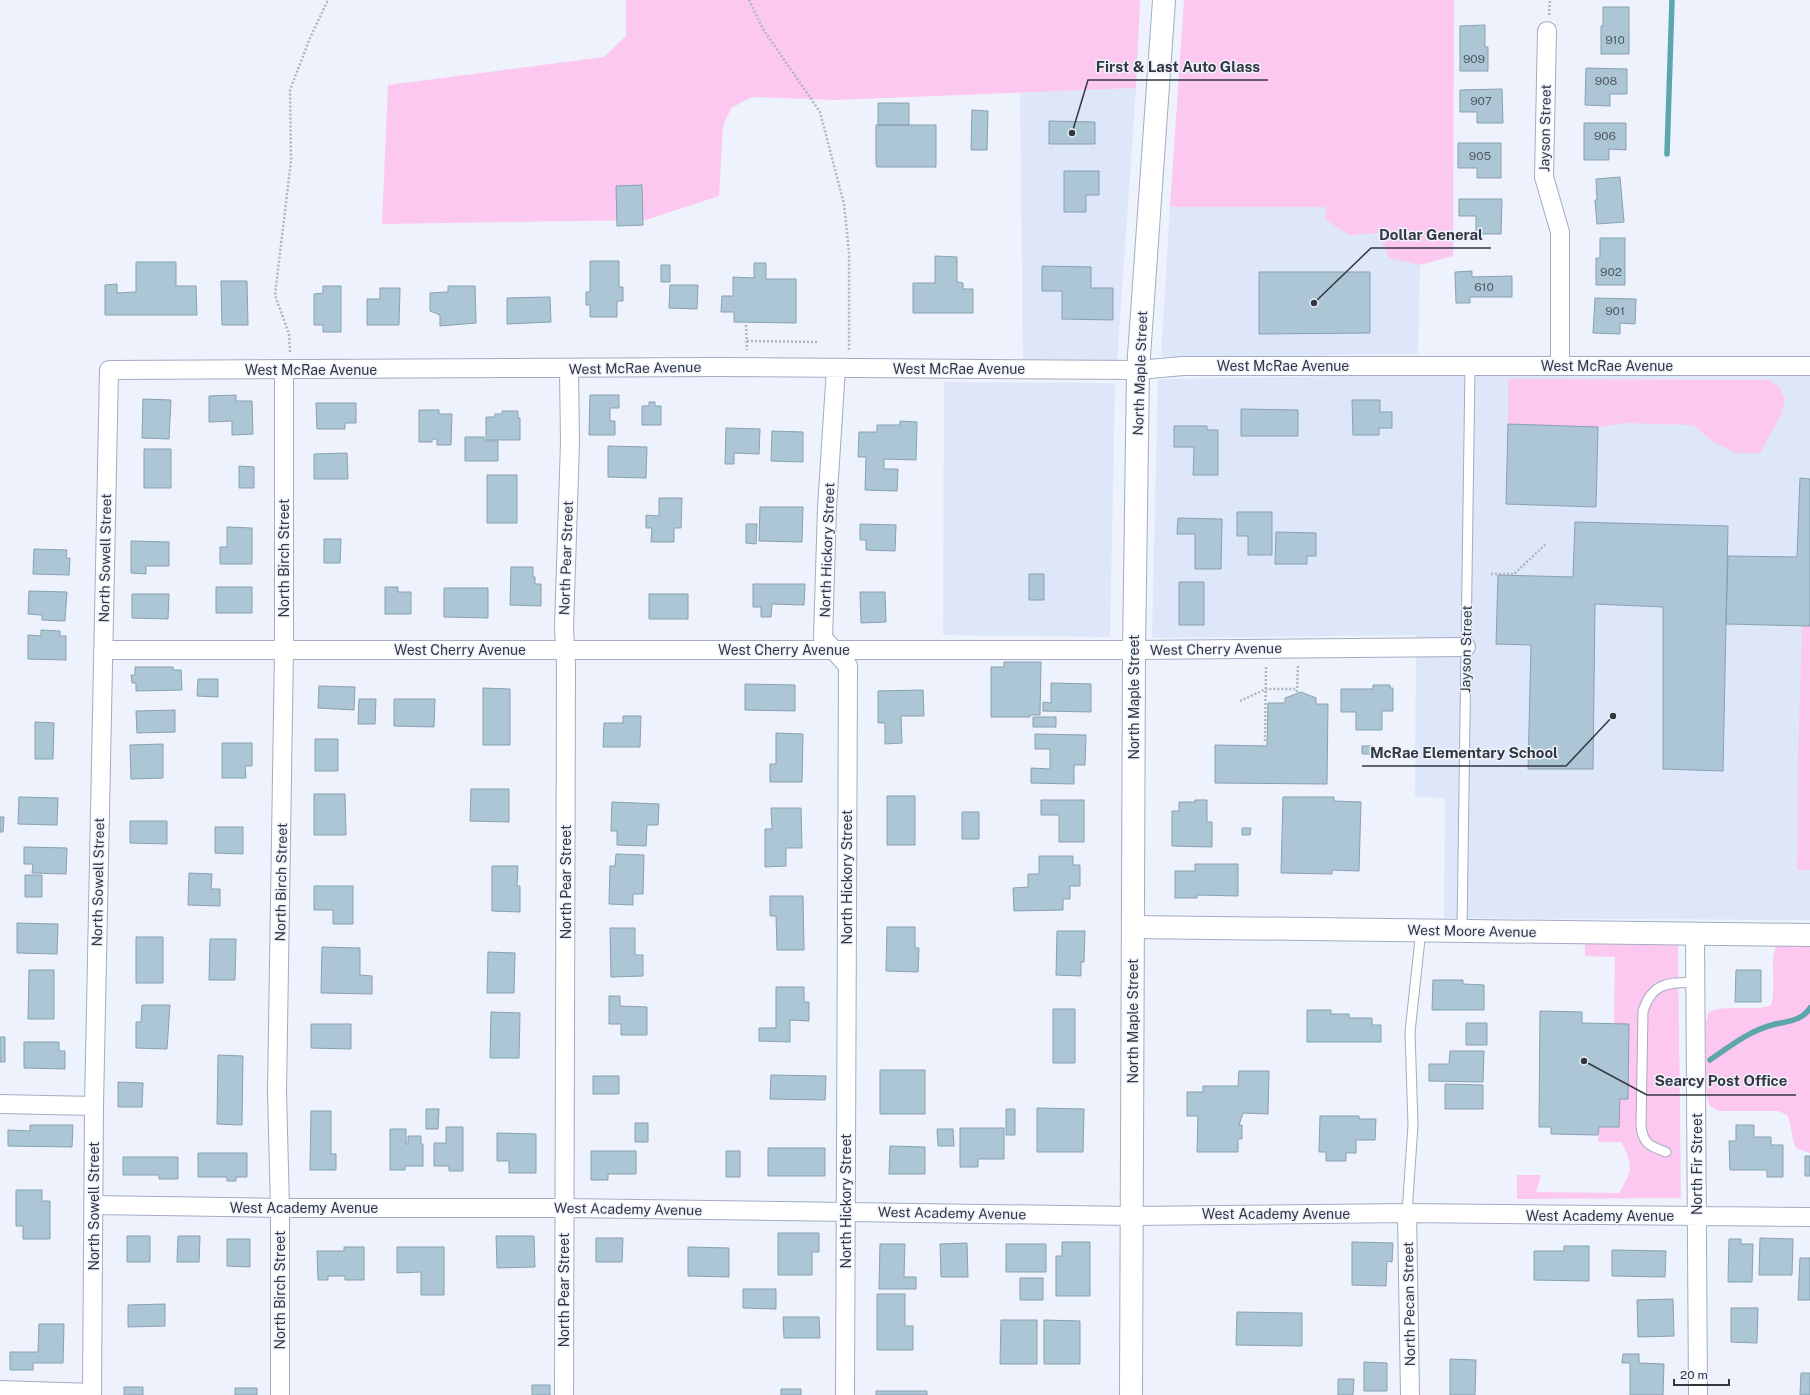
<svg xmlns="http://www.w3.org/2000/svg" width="1810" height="1395" viewBox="0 0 1810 1395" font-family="'Public Sans',sans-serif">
	<rect width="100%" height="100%" fill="#edf2fc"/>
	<path fill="#dee6f9" d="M1136 88 1117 362 1023 360 1020 92Z
		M1170 207H1325L1379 232 1389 258 1420 265 1418 354 1161 357Z
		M1418 375 1810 376V920L1444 918 1445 798 1415 797 1416 635 1152 638 1158 379Z
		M944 382 1115 383 1110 637 943 635Z"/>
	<path fill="#fdc8f0" d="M626 0H1140L1136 88 833 100 752 97 731 108 723 126 719 196 646 220 382 224 388 85 604 57 626 36Z
		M1184 0H1454L1453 256 1420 265 1389 258 1379 233 1349 235 1326 220 1325 207H1170Z
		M1508 379 1770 380 1780 388 1785 400 1780 417 1760 453H1736L1715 443 1693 425 1625 423 1598 427 1508 424Z
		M1802 626H1810V870H1797L1798 757Z
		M1585 943 1678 944 1681 1198 1517 1199V1175H1541L1536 1192 1619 1193C1632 1171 1634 1165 1621 1142H1598L1599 1127H1619L1620 1099 1628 1098 1629 1024H1614L1615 957 1585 956Z
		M1810 943V1153L1796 1148C1791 1137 1792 1126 1787 1115L1778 1111H1719L1710 1106 1706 1094V1021L1709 1012C1728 1003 1751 1013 1771 1005 1777 986 1769 964 1776 946Z"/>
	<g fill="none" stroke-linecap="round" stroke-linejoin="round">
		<path stroke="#5da6ac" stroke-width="5.5" d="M1667 154 1672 0
			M1710 1060C1729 1047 1749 1031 1772 1025 1786 1021 1801 1022 1810 1008"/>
	</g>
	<path fill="#acc6d5" stroke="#88a1b0" d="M1603 7H1629V54H1601V26H1603Z
		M1485 25V47H1488V71H1460V26Z
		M1586 68 1627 69V94H1610V106L1585 105Z
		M1502 89 1503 123H1477V112H1460V90Z
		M878 103H909V125H878Z
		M972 110 988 111 987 150H971Z
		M1049 121 1095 122V144H1049Z
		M1584 123H1626V150L1609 149V160H1584Z
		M876 125H936V167H877L876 164Z
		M1458 143H1501V178H1477V168H1458Z
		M1064 171H1099V195H1086V212H1064Z
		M1620 177 1624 222 1597 224 1595 200H1597L1596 179Z
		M642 185 643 225 617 226 616 186Z
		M1459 199H1502L1501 234H1476V216H1459Z
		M1600 238H1625V285H1596V258H1600Z
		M935 256 957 257V282L963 283V289H973V313H913V283H935Z
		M590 261H619V287H623V301H617V317H590V305H586V292H590Z
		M136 262H176V286H196L197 315H105V285L117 284V293L136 292Z
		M754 263H766V279H796V323L734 322V312H721L722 296H733V277L754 278Z
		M661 265H670V282H661Z
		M1042 266 1091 267V288H1113V320L1062 319V291H1042Z
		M1472 271V277L1512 276V297H1470V303H1456L1455 272Z
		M1259 272H1370V333L1259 334Z
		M221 281H247L248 325H222Z
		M670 285H698L697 309 669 308Z
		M323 286H341V332H323V325H314V294L323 293Z
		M448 286H475L476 323 440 326V315L430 311V293L448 292Z
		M380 288H400L399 325H367V299H380Z
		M550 297 551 322 507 324V298Z
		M1595 298 1636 299 1635 324 1620 323V334L1593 333Z
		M236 395V401H252L253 434 232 435V421L209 422V396Z
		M590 395H619V408H610V421H615V435H589Z
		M143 399 171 400 169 439 142 438Z
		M1352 400H1380V412H1392V428H1379V435H1353Z
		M649 402H655V406H661V425H642V406H649Z
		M316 403H356V423H345V429H317Z
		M1241 409 1298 410V436H1241Z
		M419 410H439V414H452L451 445H437V439H432V442H419Z
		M502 411H518V418H520V440H486V417H495V414H502Z
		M900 421 917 422 916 460 884 459V469H898L897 491 865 490 866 457H858L859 432H877V425H900Z
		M1508 424 1598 427 1596 507 1506 504Z
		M1174 426H1207V430H1218V475H1193L1194 447H1174Z
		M726 428 760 429 759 454 734 453V464H725Z
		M772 431 803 432V462L771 461Z
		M465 437H484V441H498V461H465Z
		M608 446 647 447 646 478 608 477Z
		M144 449H171V488H144Z
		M347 453 348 479H314V454Z
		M239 466 254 467V488H239Z
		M487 475H517V523H487Z
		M1800 478 1810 479V626L1726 624 1728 556 1797 557Z
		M659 498H682L681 528H674V542H651L652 528H646V515L659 516Z
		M760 507H803L802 542 759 541Z
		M1237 512H1272V555H1248V536H1237Z
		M1178 518 1222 519 1221 569H1195V534H1177Z
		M1575 522 1728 526 1723 771 1663 769V607L1595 604 1593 769H1528L1531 645 1496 644 1498 575 1573 577Z
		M746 524H757L756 544 746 543Z
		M860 524 896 525 895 551 866 550V540H860Z
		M227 527 252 528V564H220V547H227Z
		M1276 532 1316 533V556H1307V564H1275Z
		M324 539H341L340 563H324Z
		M131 541 169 542V566H146V574L131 573Z
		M34 549 67 550 66 558H70L69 575 33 574Z
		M511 567H533V577H535V584H541V606L510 605Z
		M1029 574H1044V600H1029Z
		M1179 582H1204V625H1179Z
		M753 584H805L804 605 772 604 771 617H761V607H753Z
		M216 587H252V613H216Z
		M385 587H398V592H411V614H385Z
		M444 588H488V618L444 617Z
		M29 591 67 592 65 621 42 620V615L28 614Z
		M860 592H885L886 622 861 623Z
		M132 594H169L168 619 132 618Z
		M649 594H688V619H649Z
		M41 630 60 631V636H66V660L28 659V635L41 636Z
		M1004 662H1041L1040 715H1030V717H991V667H1004Z
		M135 667H173V670H181L182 690 136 691V683H132L131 675H135Z
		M198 679H218V697L197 696Z
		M1051 683 1091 684V712L1043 711V702L1051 703Z
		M745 684 795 685V711L745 710Z
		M1373 685H1390V688H1393V711H1382V730H1356V712H1341V689H1373Z
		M319 686 355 687 354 710 318 708Z
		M483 688 510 689V745H483Z
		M923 690 924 716H901L902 743 885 744V723H878V691Z
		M1301 692 1316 698V704H1328L1327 784 1215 783V745L1267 746 1268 703H1285V698Z
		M359 699H376L375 724H358Z
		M394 699H435L434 727 394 726Z
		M175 710V732L137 733 136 711Z
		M623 716H641L640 747H603L604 723H623Z
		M1033 717H1056V727H1033Z
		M35 722 54 723 53 759H35Z
		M776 733 803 734 802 782H770V764H776Z
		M1035 734 1086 735 1085 765H1074V784L1031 783V768L1050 769V749H1035Z
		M315 739H338V771H315Z
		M222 743H252V766H245L246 778H222Z
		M163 744V778L131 779 130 745Z
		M1362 746H1372V754H1362Z
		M471 789H509V822L470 821Z
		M314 794H345L346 835H314Z
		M887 796H915V845H887Z
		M19 797 58 798 57 825 18 824Z
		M1283 797H1334V801L1361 802 1359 871 1332 870V874L1281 873Z
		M1041 800H1084V842H1059V815H1041Z
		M1195 800H1207V822H1212V847L1172 846V811H1179V802H1195Z
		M612 802 659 804 658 825H647L646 846 617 845V831H611Z
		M771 808H801L802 848H786V866L765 867V829H772Z
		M962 812H979V839H962Z
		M0 817H4L3 832H0Z
		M130 821H167V844L130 843Z
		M215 827H243V854L215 853Z
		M1242 828H1251L1250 835H1242Z
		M24 847 67 848 66 874 32 873 33 864H24Z
		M616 854 644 855 643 894H633V905L609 904 610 866H615Z
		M1039 856H1073V865H1080V886H1070V899H1063V910L1014 911 1013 888 1028 887V874H1039Z
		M1195 864H1238V896L1197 895V898H1175V871H1195Z
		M492 866H518L517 886H520V912L492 911Z
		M189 873 212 874 211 889H220V906L188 905Z
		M25 875H42V897H25Z
		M314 886H353V924H333V910H314Z
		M770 896H803L804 950H777L776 916H770Z
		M17 923 58 924 57 954 17 953Z
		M887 927H915V948H919L918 972 886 971Z
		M610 928H635V955H643V976L611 977Z
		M1057 931H1085L1084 962H1081V976L1056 975Z
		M136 937H163V983H136Z
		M210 939H236L235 980H209Z
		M322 947 360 948V975L372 976V994L321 993Z
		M488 952 515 953 514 993H487Z
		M29 970H54V1019H28Z
		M1736 970H1761V1002H1735Z
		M1433 980H1463V984L1484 985V1010H1432Z
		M776 987H804V1002H809V1021L790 1020V1042L759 1041V1028H776Z
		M609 996H620V1006L647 1007V1035H621V1024H609Z
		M142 1005H170L167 1049 136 1048V1022H141Z
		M1053 1009H1075V1063H1053Z
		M1307 1010H1331V1014H1349V1018H1372V1025H1381V1042H1307Z
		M1540 1011 1582 1012V1023L1629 1024 1628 1099H1620L1619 1127H1599L1598 1135 1551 1134V1127H1539Z
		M491 1012 520 1013 519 1058H490Z
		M1466 1023H1487V1045H1466Z
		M311 1024H351V1049L311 1048Z
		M0 1037H5V1062H0Z
		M24 1042H59V1051H65V1069L24 1068Z
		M1450 1051H1484L1483 1082 1429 1081V1064H1449Z
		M218 1055 243 1056 242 1125 217 1124Z
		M880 1070H925V1114H880Z
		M1239 1071H1269L1268 1114 1243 1113 1239 1125H1242V1139H1238V1152H1197L1198 1116H1187V1092H1203V1086H1238Z
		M771 1075 826 1076 825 1100 770 1099Z
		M593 1076H619V1094H593Z
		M118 1082 143 1083 142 1107H118Z
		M1445 1084 1483 1085V1109H1445Z
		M1037 1108 1084 1109 1083 1152H1037Z
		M426 1109H439L438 1129H426Z
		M1006 1109H1015V1135H1006Z
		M311 1111H331V1154H336V1170H310Z
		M1320 1116H1359V1119H1376L1375 1140H1356V1153H1346V1161H1326V1152H1319Z
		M635 1123H648V1142H635Z
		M30 1125H73L72 1147 8 1146V1130L30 1131Z
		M1736 1125H1754V1137H1771V1145H1783V1177H1767V1170H1730L1729 1141H1736Z
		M446 1127H463V1171H449V1166H434V1143H446Z
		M960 1128H1004V1159H978V1167H960Z
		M390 1129H406V1144H408V1136H421V1144H423V1166H405V1170H390Z
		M937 1129H953L954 1146H938Z
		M497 1133 536 1134V1173H509V1161H497Z
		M890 1146 925 1147V1174H889Z
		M768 1148H825V1176H768Z
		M591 1151H636V1174H608V1180H591Z
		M726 1151H740V1177H726Z
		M198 1153H247V1177H236V1181H227V1177H198Z
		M1805 1156H1810V1176H1805Z
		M123 1157H178V1179H159V1175H123Z
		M16 1190H42V1201H50V1239H23V1226H16Z
		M778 1233H819V1252H812V1275H778Z
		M127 1236H150V1262H127Z
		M178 1236H200L199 1262H177Z
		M496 1236H534L535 1267 497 1268Z
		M596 1238H623L622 1262H596Z
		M1760 1238 1793 1239 1792 1275H1759Z
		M227 1239H250V1267L227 1266Z
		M1729 1239H1741V1244H1753L1752 1282H1728Z
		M1062 1242H1090V1296H1056V1256H1062Z
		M1352 1242 1393 1243 1392 1262 1387 1261 1386 1286 1352 1285Z
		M967 1243 968 1277H941L940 1244Z
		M880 1244H905L904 1277H916V1289H879Z
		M1006 1244H1046V1272H1006Z
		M1564 1246H1589V1281L1534 1280V1251H1564Z
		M344 1247H364V1280H345V1276H328V1280H318L317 1251H344Z
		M397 1247H444V1295H421V1272L397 1273Z
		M688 1247 729 1248V1277L688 1276Z
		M1612 1250 1666 1251 1665 1277 1612 1276Z
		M1800 1258H1810V1300H1798Z
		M1020 1278H1043V1300H1020Z
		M743 1289H776V1309L743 1308Z
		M877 1294H905V1326H913V1350H877Z
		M1673 1299 1674 1336 1638 1337 1637 1300Z
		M165 1304V1326L128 1327V1305Z
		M1731 1308H1758L1757 1343 1731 1342Z
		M1237 1312 1302 1313V1346L1236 1345Z
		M783 1317H819L820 1338H784Z
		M1001 1320H1037V1364H1000Z
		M1044 1320 1080 1321V1364H1044Z
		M39 1324H64L63 1363H33V1370H10V1352H38Z
		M1623 1354H1639V1363L1664 1364 1663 1395H1630V1363H1622Z
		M1450 1359 1476 1360 1475 1395H1450Z
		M1364 1362 1387 1363V1391H1364Z
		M1801 1373H1810V1395H1800Z
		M1338 1379H1354L1353 1395H1338Z
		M532 1385H550V1395H532Z
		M124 1387H143V1395H124Z
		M235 1388H257V1395H235Z
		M781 1389H801V1395H781Z
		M876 1391H927V1395H876Z"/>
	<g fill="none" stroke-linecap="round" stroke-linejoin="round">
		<g stroke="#a2acc3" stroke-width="11">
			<path id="service" d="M1462 931 1470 366
				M1666 1152C1650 1146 1644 1145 1641 1127L1643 1011C1653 981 1669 983 1696 982
				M1407 1213 1413 1125 1410 1032 1421 930"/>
		</g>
		<g stroke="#a2acc3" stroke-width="20">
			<path id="minor" d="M1547 31 1544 177 1560 232V366
				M836 368 827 508 823 638 848 666 845 1395
				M103 650H1134L1466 647
				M1695 934 1698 1395
				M0 1104 94 1106
				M94 1205 280 1208H565L1132 1216 1407 1213 1810 1217
				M1407 1213 1410 1395
				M0 1390 92 1393
				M92 1395 94 1106 109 370 717 367 1138 370 1183 366H1810
				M280 1395V1208L277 1092 284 650V370
				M564 1395 566 665 564 628 570 442 569 369"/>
		</g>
		<g stroke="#a2acc3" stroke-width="24">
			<path id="tertiary" d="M1133 927 1810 935"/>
		</g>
		<g stroke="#a2acc3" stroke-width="24">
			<path id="secondary" d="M1131 1395 1134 650 1138 370 1164 0"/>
		</g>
		<path stroke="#b0b5bf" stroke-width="2.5" stroke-dasharray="2 2" stroke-linecap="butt" d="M749 0 763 29 820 112 844 204 849 252V351
			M1549 15 1550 0
			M746 325 747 350
			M747 341 818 342
			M290 352 289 334 275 295 291 161 290 90 310 38 328 0
			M1491 574H1514L1547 543
			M1297 692 1298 665
			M1240 701 1266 689H1297
			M1265 741 1266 666"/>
		<use href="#service" stroke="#fff" stroke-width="9"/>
		<use href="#minor" stroke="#fff" stroke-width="18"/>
		<use href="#tertiary" stroke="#fff" stroke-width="22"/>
		<use href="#secondary" stroke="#fff" stroke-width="22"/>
	</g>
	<g text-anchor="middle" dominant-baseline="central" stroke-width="3" stroke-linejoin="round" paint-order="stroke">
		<g font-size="12" fill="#515b65">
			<text x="1615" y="40">910</text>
			<text x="1474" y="59">909</text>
			<text x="1606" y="81">908</text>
			<text x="1481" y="101">907</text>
			<text x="1605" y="136">906</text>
			<text x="1480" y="156">905</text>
			<text x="1611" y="272">902</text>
			<text x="1484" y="287">610</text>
			<text x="1615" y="311">901</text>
		</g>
		<g font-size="14" fill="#333740" stroke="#edf2fc">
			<text transform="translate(1545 128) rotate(-89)">Jayson Street</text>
			<text x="1283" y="366">West McRae Avenue</text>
			<text x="1607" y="366">West McRae Avenue</text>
			<text transform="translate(635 368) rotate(-1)">West McRae Avenue</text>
			<text x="959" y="369">West McRae Avenue</text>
			<text x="311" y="370">West McRae Avenue</text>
			<text transform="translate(1140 373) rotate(-88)">North Maple Street</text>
			<text transform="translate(827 550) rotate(-88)">North Hickory Street</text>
			<text transform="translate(105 558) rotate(-89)">North Sowell Street</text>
			<text transform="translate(284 558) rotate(-90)">North Birch Street</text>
			<text transform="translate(566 558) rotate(-88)">North Pear Street</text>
			<text transform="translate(1216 649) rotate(-1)">West Cherry Avenue</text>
			<text transform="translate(1466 649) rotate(-89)">Jayson Street</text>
			<text x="460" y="650">West Cherry Avenue</text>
			<text x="784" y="650">West Cherry Avenue</text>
			<text transform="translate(1134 697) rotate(-90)">North Maple Street</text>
			<text transform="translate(847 877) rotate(-90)">North Hickory Street</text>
			<text transform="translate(98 882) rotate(-89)">North Sowell Street</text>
			<text transform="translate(281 882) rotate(-89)">North Birch Street</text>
			<text transform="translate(566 882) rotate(-90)">North Pear Street</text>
			<text transform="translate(1472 931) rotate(1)">West Moore Avenue</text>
			<text transform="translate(1133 1021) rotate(-90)">North Maple Street</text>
			<text transform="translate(1697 1164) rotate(-90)">North Fir Street</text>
			<text transform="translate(846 1201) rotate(-90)">North Hickory Street</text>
			<text transform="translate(94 1206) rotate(-90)">North Sowell Street</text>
			<text x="304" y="1208">West Academy Avenue</text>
			<text transform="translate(628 1209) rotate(1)">West Academy Avenue</text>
			<text transform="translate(952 1213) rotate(1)">West Academy Avenue</text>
			<text x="1276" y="1214">West Academy Avenue</text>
			<text x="1600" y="1216">West Academy Avenue</text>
			<text transform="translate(280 1290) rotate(-90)">North Birch Street</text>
			<text transform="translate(564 1290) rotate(-90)">North Pear Street</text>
			<text transform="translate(1409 1304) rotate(-91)">North Pecan Street</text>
		</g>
	</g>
	<path fill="none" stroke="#333740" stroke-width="1.5" d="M1072 133L1088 80H1268M1314 303L1371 248H1491M1613 716L1566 766H1362M1584 1061L1647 1095H1796"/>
	<g fill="#333740" stroke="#edf2fc" stroke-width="1.5">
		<circle cx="1072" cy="133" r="4"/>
		<circle cx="1314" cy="303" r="4"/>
		<circle cx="1613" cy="716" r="4"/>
		<circle cx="1584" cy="1061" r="4"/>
	</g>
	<g font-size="15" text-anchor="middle" font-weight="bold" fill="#333740" stroke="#edf2fc" stroke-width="3" stroke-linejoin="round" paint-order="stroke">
		<text x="1178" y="72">First &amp; Last Auto Glass</text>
		<text x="1431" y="240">Dollar General</text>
		<text x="1464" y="758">McRae Elementary School</text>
		<text x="1721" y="1086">Searcy Post Office</text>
	</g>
	<path d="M1674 1379v6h55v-6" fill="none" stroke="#333740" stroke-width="2"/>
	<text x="1680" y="1379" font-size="12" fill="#333740" stroke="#edf2fc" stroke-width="3" paint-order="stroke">20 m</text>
</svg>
